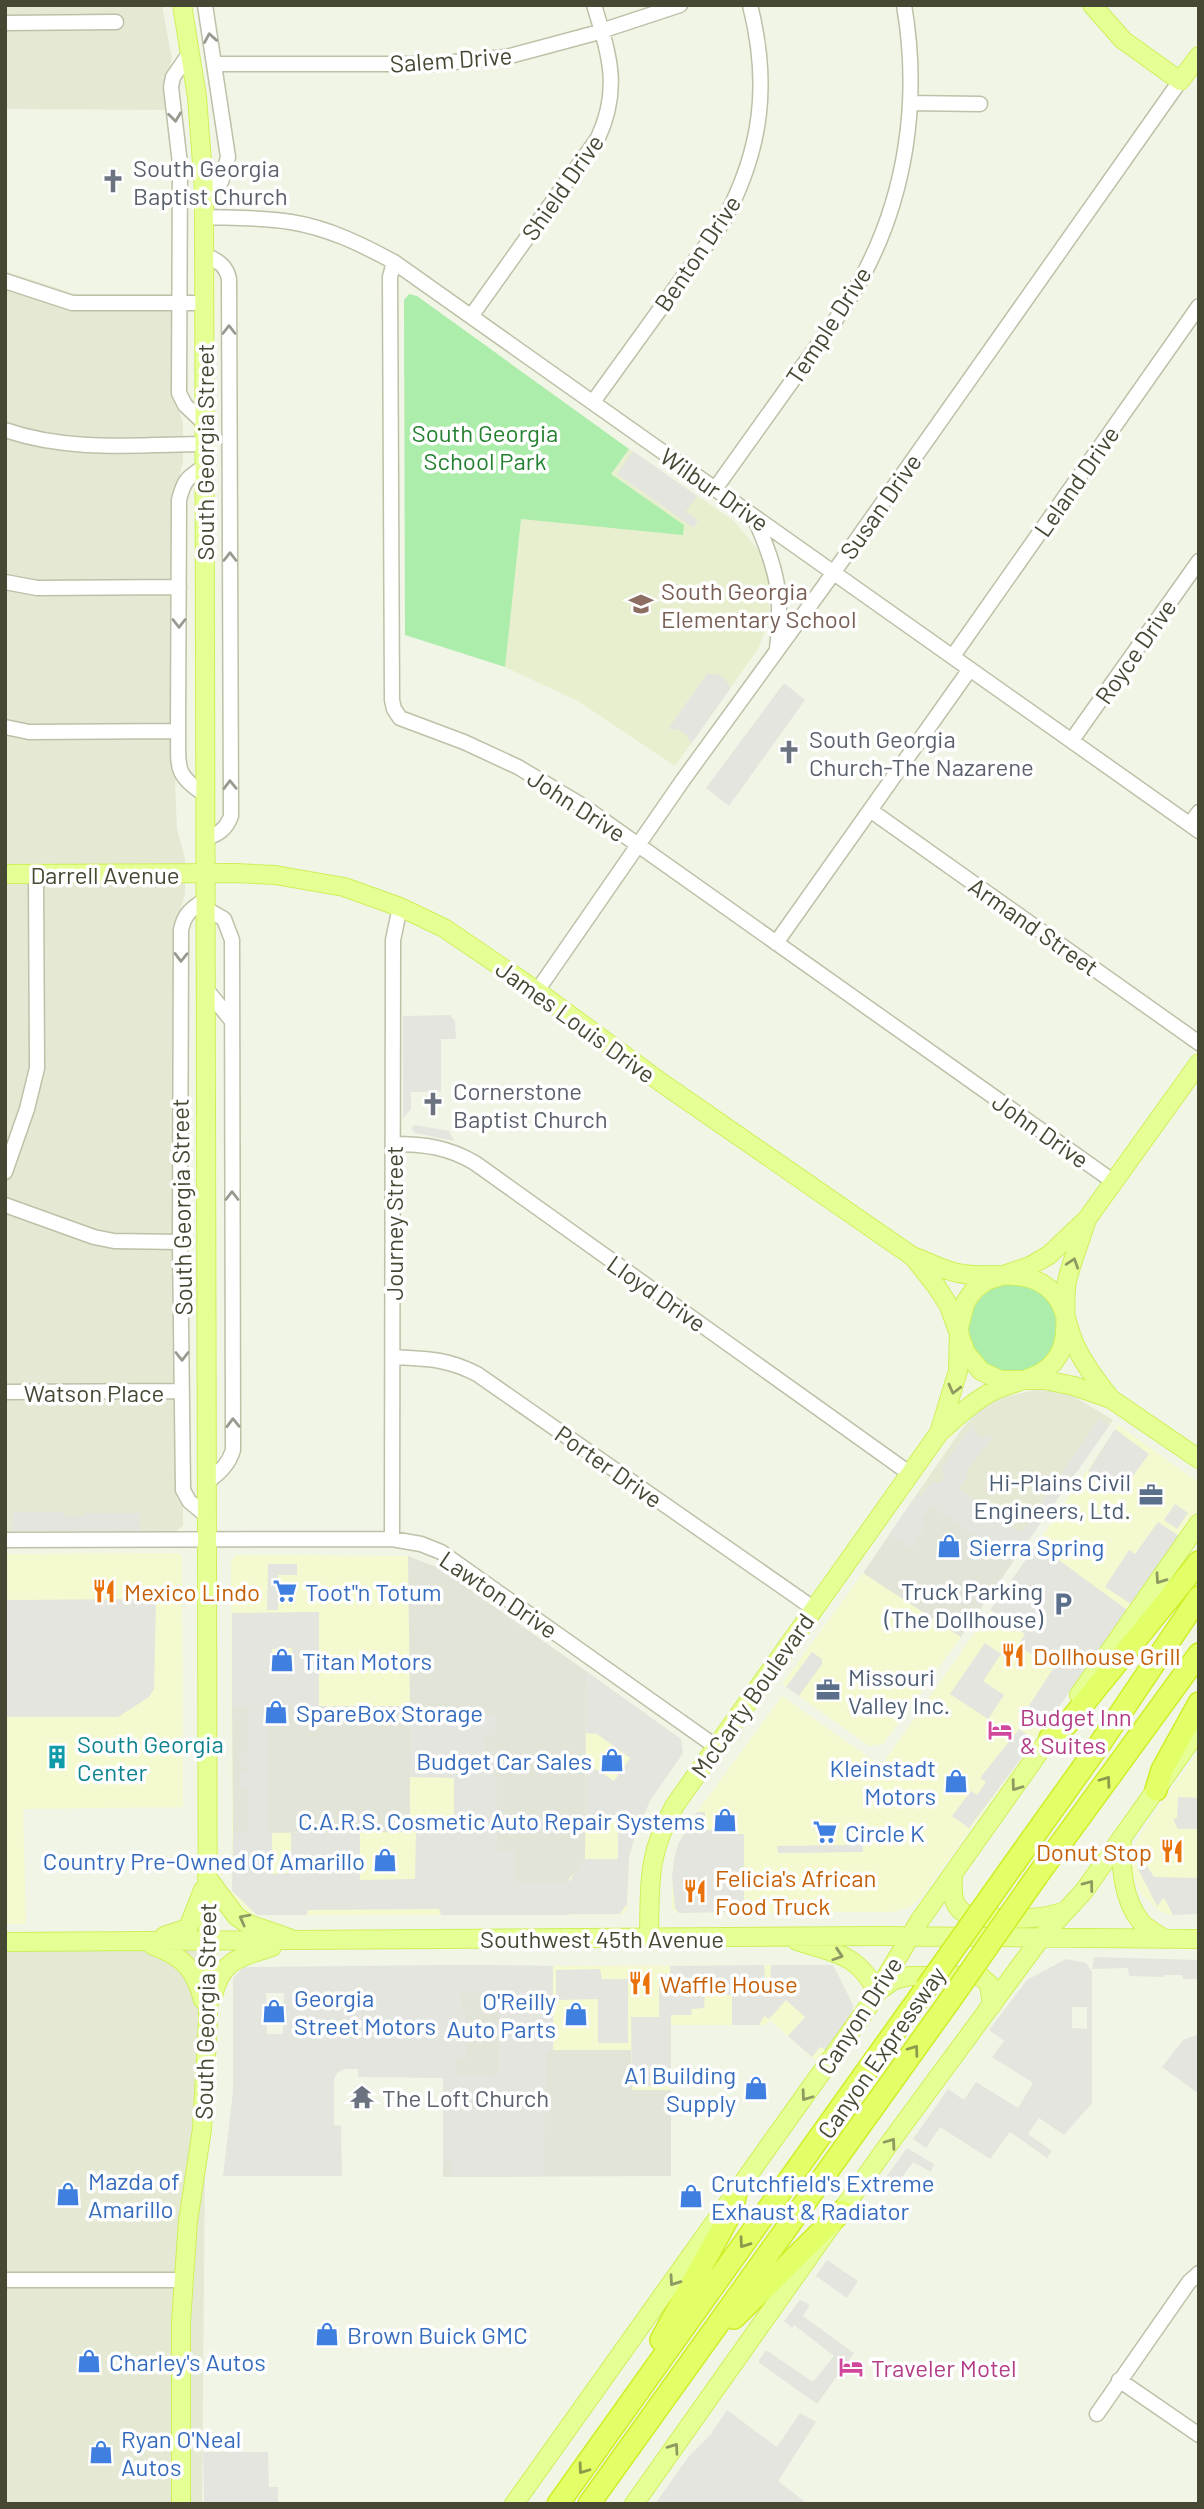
<svg xmlns="http://www.w3.org/2000/svg" width="1204" height="2509" viewBox="0 0 1204 2509" font-family="Barlow,sans-serif">
	<rect width="100%" height="100%" fill="#f1f5e6"/>
	<path fill="#e5e9d3" d="M5 5H162L172 59 167 76 169 110 5 109Z
		M5 271 75 294H173L174 395 183 423V462L175 493 173 731 177 829 185 858V894L174 932 176 1496 183 1508V1526L176 1531H5Z
		M1035 1390 1055 1391 1075 1397 1113 1420 1013 1562 917 1494 961 1430 975 1414 1000 1398Z
		M207 1941 202 2504H5V1942Z"/>
	<path fill="#f5f9cf" d="M1118 1425 1199 1483V1508L922 1897 908 1908 893 1912 677 1913 672 1908V1878L678 1844 697 1812 782 1696 881 1766 1037 1544Z
		M179 1553 182 1557 183 1807 23 1809 26 1924H5V1554Z
		M236 1555 408 1556 410 1706H295L410 1832V1777H455L454 1915H257L249 1913 236 1900 232 1891 231 1561Z
		M863 1573 961 1637 883 1744 869 1746 782 1684Z
		M586 1671 681 1739 683 1753 650 1801 635 1836 629 1858 627 1909 623 1914 566 1915 570 1878 585 1857Z
		M1199 1751V1914L1171 1915 1161 1912 1141 1894 1132 1872 1133 1857 1135 1844 1150 1819Z
		M833 1965 853 2005 852 2015 817 2062 770 2020 765 2025H671V2090L632 2091 631 2051 553 2050V1966Z"/>
	<path fill="#e3e4d8" d="M917 1494 1013 1562 961 1637 863 1573Z
		M408 1556 439 1568 586 1671 585 1857 579 1870 569 1878 566 1915H454V1777H410V1832L233 1833 232 1706H410Z
		M443 1965 553 1966V2050H631L632 2090H671V2176L443 2177Z"/>
	<path fill="#e7efce" d="M629 449 734 521 760 552 770 586 769 622 758 649 675 766 578 701 505 667 520 518 683 534V525L611 474Z"/>
	<path fill="#adedab" d="M409 294 417 296 629 449 611 474 684 525 683 535 521 519 505 667 405 635 404 300Z
		M969 1328a44 44 0 1 1 88 0a44 44 0 1 1-88 0Z"/>
	<path fill="#e4e5de" fill-rule="evenodd" d="M633 451 697 496 686 511 698 520 694 528 617 474Z
		M707 674H718L726 680 730 689 691 744 687 735 677 729H668Z
		M784 683 805 700 729 806 706 788Z
		M450 1015 455 1021 456 1039H441V1092H411V1109L403 1118V1016Z
		M415 1125 449 1131 454 1141 415 1133 411 1128Z
		M1100 1418 1109 1426 1013 1562 932 1505 920 1521 926 1525 911 1548 890 1533 917 1494 921 1497 932 1482 941 1483 944 1477 941 1468 973 1425 975 1433 982 1437 994 1435 965 1473 968 1476 959 1489 1021 1532Z
		M1115 1429 1149 1454 1120 1494 1088 1471Z
		M1175 1504 1188 1513 1177 1529 1164 1520Z
		M13 1512H64V1516H84L85 1513H139L141 1531H12Z
		M1158 1522 1179 1536 1131 1604 1105 1587 1129 1550 1135 1554Z
		M1037 1544 1127 1610 1047 1724 1026 1710 1053 1669 1018 1645 1025 1634 990 1610Z
		M268 1564H297V1575H278V1610H267Z
		M156 1599 154 1689 149 1697 118 1717H5V1600Z
		M319 1612V1706H232V1613ZM292 1648V1671L272 1672V1649Z
		M985 1643 1001 1654 983 1681 1004 1695 988 1719 950 1694Z
		M812 1652 822 1659V1664L799 1696 786 1687Z
		M586 1671 681 1739 683 1753 650 1801 635 1836 629 1858 627 1904 620 1914 441 1915 439 1909 308 1910 307 1915H257L232 1891 233 1833 249 1832V1789H241V1772H250L249 1767 241 1768V1753L249 1752V1708H268L269 1832 272 1833V1874L291 1873V1833H360V1880L415 1879 416 1832H454L455 1778 410 1777V1715L495 1714V1735L485 1736V1758L496 1759 497 1850H515V1882H569L584 1859H618V1815H585L586 1768H594L614 1781 630 1758 597 1734 586 1733Z
		M1019 1729 1035 1740 969 1828 952 1816 971 1791 977 1795 986 1782 980 1778Z
		M1178 1797 1199 1798V1829H1178L1173 1819 1177 1818Z
		M697 1812H705V1830H728L729 1834H744V1912L679 1913 675 1908 672 1878 674 1859 678 1844Z
		M854 1824H863V1852L778 1853 777 1846 854 1845Z
		M1143 1860 1154 1877 1199 1878V1914L1173 1915 1164 1898 1157 1906 1137 1867Z
		M1094 1957 1199 1960V1979H1183L1182 1975H1164L1163 1977 1129 1976 1128 1968 1092 1969Z
		M1066 1959 1086 1963 1092 1972V2103L1064 2135 1039 2118 1028 2134 1052 2151 1047 2158 1010 2132 990 2159 940 2127 926 2148 913 2139 948 2089 964 2100 976 2082 1018 2108 1033 2083 992 2057 1004 2041 989 2030 1027 1980ZM1072 2007H1087V2029L1072 2028Z
		M443 1965 553 1966V2050L547 2051 543 2176 452 2177V2161H443V2078L358 2077V2069H345L338 2072 334 2079V2125L341 2126 342 2176H223L233 2092V1978L244 1967ZM266 1993H284L283 2034H267ZM461 1993H498V2075L456 2074V2059L466 2058V2013H462Z
		M764 1965 765 1980 770 1981 771 1965H833L853 2005 852 2015 826 2050 820 2047 812 2057 788 2036 805 2017 786 2000 769 2019 764 2016 759 2025H732V1995H705L704 2008 692 2009 691 2015H671V2077H661L660 2086H639V2079H632L631 2017H659V1974H670V1966Z
		M600 1969 602 1979H628V2043H598V1999L556 2000V1970Z
		M1199 2034V2094L1162 2067 1183 2040Z
		M907 2148 934 2164 931 2172 913 2162 892 2191 881 2184Z
		M827 2260 858 2281 847 2298 816 2276Z
		M800 2300 810 2305 803 2316 854 2353 817 2404 758 2362 766 2350 813 2382 834 2356 794 2325 792 2328 784 2321Z
		M727 2410 777 2447 800 2413 816 2422 778 2481 808 2504H766L763 2501 761 2504H655L689 2456 711 2434Z
		M203 2452H268L269 2487H278V2504H204Z"/>
	<g fill="none" stroke-linecap="round" stroke-linejoin="round">
		<g stroke="#bcc1a7" stroke-width="17">
			<path id="minor" d="M5 23 116 22
				M189 54 173 77 171 87 180 164 179 393 185 405 204 423
				M215 64H434L506 57 592 34 680 5
				M910 103 980 104
				M204 190 221 182 228 157 205 5
				M203 217C233 218 262 217 291 222 328 228 361 244 394 262L1199 831
				M204 254C217 261 226 264 229 279L231 816C226 830 218 834 205 839
				M394 262 390 277 392 700 394 709 400 718 464 742 518 767 583 806 1114 1182
				M5 281 72 303H204
				M472 315 598 138C621 88 609 54 594 5
				M593 402 723 222C762 150 770 84 750 5
				M5 430C69 452 137 445 204 444
				M204 467C187 478 184 480 179 500L178 731C179 767 173 773 204 794
				M715 489C745 447 775 405 805 363 824 336 845 309 861 279 907 195 920 98 904 5
				M754 517C777 568 783 594 777 649
				M5 582 37 588 179 587
				M953 656 1199 306
				M5 727 29 732 178 731
				M1072 740 1199 561
				M870 810 1199 1043
				M1190 824 1199 812
				M205 900C192 908 184 914 181 930L180 1242 183 1490 189 1501 207 1516
				M205 908 224 919 232 940 233 1450C229 1464 220 1473 208 1481
				M776 943 970 669
				M206 989 232 1021
				M537 991 683 780 824 586 1180 81
				M393 1144C424 1144 448 1147 475 1163L909 1473
				M5 1172 27 1109 37 1068 36 875
				M5 1205 94 1237 114 1241 180 1242
				M393 1357C427 1359 446 1358 477 1374L813 1608
				M5 1392 182 1391
				M392 1539 393 940 400 907
				M5 1540 392 1539 421 1544 441 1552 715 1746
				M7 2280H183
				M1119 2380 1199 2435
				M1097 2414 1189 2282 1199 2273"/>
		</g>
		<g stroke="#cfef59" stroke-width="20">
			<path id="major" d="M1092 5 1123 40 1180 81 1199 56
				M5 874 235 873 275 875 344 887 400 907 444 928 537 991 662 1083 912 1256C927 1261 942 1270 958 1273 993 1281 1034 1263 1058 1299 1067 1313 1068 1330 1075 1345 1084 1364 1098 1383 1111 1399
				M914 1258 937 1287 949 1306 966 1353 981 1371 1000 1380H1045L1074 1386 1111 1399 1199 1459
				M940 1430 958 1371 959 1327 966 1301 974 1290 986 1281 1030 1266 1049 1255 1087 1219 1199 1063
				M1079 1695 1199 1523
				M1122 1839C1120 1866 1123 1900 1141 1922 1146 1928 1157 1934 1164 1939
				M953 1874C952 1894 951 1910 973 1917 1003 1918 1036 1922 1065 1911
				M207 1877 236 1916 246 1923 289 1938
				M164 1936 188 1928 203 1890
				M649 1937C650 1882 647 1854 675 1805L939 1433C957 1417 973 1401 995 1390 1012 1382 1034 1380 1049 1367 1075 1344 1061 1311 1067 1281 1072 1260 1081 1239 1087 1219
				M797 1941C836 1954 857 1953 877 1992L894 1980 910 1976H980L989 1984 992 2005
				M5 1942 880 1936 1199 1939
				M152 1945C182 1956 195 1968 203 2000
				M213 1997C220 1960 240 1957 272 1947
				M181 2504V2321L188 2221 202 2129 208 2021 204 190 197 97 182 5
				M514 2504 868 2007 920 1920 1057 1727
				M634 2504 886 2148 1040 1939 1084 1891 1199 1729"/>
		</g>
		<g stroke="#cfed28" stroke-width="24">
			<path id="highway" d="M1050 1738 1067 1724 1199 1562
				M1156 1790 1162 1770 1199 1703
				M1016 1861 1101 1742 1199 1597
				M1037 1876 1199 1654
				M734 2318 842 2211
				M661 2340 732 2211 736 2192
				M558 2504 926 1988
				M589 2504 948 2003"/>
		</g>
		<use href="#minor" stroke="#fff" stroke-width="14"/>
		<use href="#major" stroke="#e6ff95" stroke-width="18"/>
		<use href="#highway" stroke="#e3ff67" stroke-width="21"/>
		<g stroke="#cfed28" stroke-width="24" stroke-linecap="butt">
			<path id="highway-bridge" d="M926 1988 1016 1861
				M948 2003 1037 1876"/>
		</g>
		<use href="#highway-bridge" stroke="#e3ff67" stroke-width="21"/>
	</g>
	<defs><path id="oneway-chevron" d="M-2-3.5L2.5 0L-2 3.5" fill="none" stroke-width="1.6" stroke-linecap="round" stroke-linejoin="round" transform="scale(1.75)"/></defs>
	<g stroke="#999a8f">
		<use href="#oneway-chevron" transform="translate(210 38) rotate(-100)"/>
		<use href="#oneway-chevron" transform="translate(175 117) rotate(83)"/>
		<use href="#oneway-chevron" transform="translate(229 330) rotate(-90)"/>
		<use href="#oneway-chevron" transform="translate(230 557) rotate(-90)"/>
		<use href="#oneway-chevron" transform="translate(179 623) rotate(90)"/>
		<use href="#oneway-chevron" transform="translate(230 785) rotate(-91)"/>
		<use href="#oneway-chevron" transform="translate(181 957) rotate(91)"/>
		<use href="#oneway-chevron" transform="translate(232 1196) rotate(-90)"/>
		<use href="#oneway-chevron" transform="translate(182 1356) rotate(90)"/>
		<use href="#oneway-chevron" transform="translate(233 1423) rotate(-91)"/>
	</g>
	<g stroke="#8e9a60">
		<use href="#oneway-chevron" transform="translate(1073 1263) rotate(-72)"/>
		<use href="#oneway-chevron" transform="translate(954 1389) rotate(104)"/>
		<use href="#oneway-chevron" transform="translate(1160 1579) rotate(125)"/>
		<use href="#oneway-chevron" transform="translate(1016 1786) rotate(126)"/>
		<use href="#oneway-chevron" transform="translate(1089 1885) rotate(-53)"/>
		<use href="#oneway-chevron" transform="translate(244 1919) rotate(-152)"/>
		<use href="#oneway-chevron" transform="translate(838 1955) rotate(18)"/>
		<use href="#oneway-chevron" transform="translate(806 2096) rotate(126)"/>
		<use href="#oneway-chevron" transform="translate(891 2143) rotate(-54)"/>
		<use href="#oneway-chevron" transform="translate(674 2281) rotate(125)"/>
		<use href="#oneway-chevron" transform="translate(674 2448) rotate(-55)"/>
	</g>
	<g stroke="#8d9a4b">
		<use href="#oneway-chevron" transform="translate(1106 1781) rotate(-54)"/>
		<use href="#oneway-chevron" transform="translate(914 2050) rotate(-54)"/>
		<use href="#oneway-chevron" transform="translate(744 2243) rotate(125)"/>
		<use href="#oneway-chevron" transform="translate(583 2469) rotate(126)"/>
	</g>
	<defs>
		<g id="church-bare" transform="scale(1.89)"><path d="M-1.2-6h2.4v3.5h3.3v2.4h-3.3V6h-2.4V-.1h-3.3v-2.4h3.3Z" fill="#6b7280" stroke="#fff" stroke-width="2.5" paint-order="stroke"/></g>
		<g id="school-bare" transform="scale(1.89)"><path d="M0-5L7-2L0 1L-7-2ZM-4 1L0 2.5L4 1V4Q0 6-4 4Z" fill="#8d6e63" stroke="#fff" stroke-width="2.5" paint-order="stroke"/></g>
		<g id="office-bare" transform="scale(1.89)"><path d="M-6-3h4V-5.5h4V-3h4V5H-6ZM-1-4.5V-3h2v-1.5ZM-6 0V1H6V0Z" fill="#5c6f8a" stroke="#fff" stroke-width="2.5" paint-order="stroke"/></g>
		<g id="shop-bare" transform="scale(1.89)"><path d="M-5-2.5h2.3a2.7 3.5 0 0 1 5.4 0H5L5.5 6h-11ZM-1.5-2.5h3a1.5 2.3 0 0 0-3 0Z" fill="#3f7fe0" stroke="#fff" stroke-width="2.5" paint-order="stroke"/></g>
		<g id="restaurant-bare" transform="scale(1.89)"><path d="M-5-6h1v4h1v-4h1v4h1v-4h1v5L-1.5 .5V6h-2V.5L-5-1ZM5-6V6H3V1.5H1.5Q1.5-4 5-6Z" fill="#e8710a" stroke="#fff" stroke-width="2.5" paint-order="stroke"/></g>
		<g id="supermarket-bare" transform="scale(1.89)"><path d="M-6-5.5h2.5l.6 2H6L4.5 2H-2.5L-4.4-4H-6ZM-1.5 3.2a1.3 1.3 0 1 0 .1 0ZM3 3.2a1.3 1.3 0 1 0 .1 0Z" fill="#3f7fe0" stroke="#fff" stroke-width="2.5" paint-order="stroke"/></g>
		<g id="parking-bare" transform="scale(1.89)"><path d="M-3.5-5.5H1a3.5 3.5 0 0 1 0 7H-1V5.5H-3.5ZM-1-3.4V-.6H.8a1.4 1.4 0 0 0 0-2.8Z" fill="#5c6f8a" stroke="#fff" stroke-width="2.5" paint-order="stroke"/></g>
		<g id="hotel-bare" transform="scale(1.89)"><path d="M-6-4.5h1.5V1H6V5H4.5V3h-9V5H-6ZM-4 0a1.8 1.8 0 1 1 3.6 0ZM.5 0V-2.5h3Q6-2.5 6 0Z" fill="#d1479c" stroke="#fff" stroke-width="2.5" paint-order="stroke"/></g>
		<g id="building-bare" transform="scale(1.89)"><path d="M-4-6H4V6H1V3H-1V6H-4ZM-2.5-4.3h1.7v1.8h-1.7ZM.8-4.3h1.7v1.8H.8ZM-2.5-1h1.7V.8h-1.7ZM.8-1h1.7V.8H.8Z" fill="#0f9aa8" stroke="#fff" stroke-width="2.5" paint-order="stroke"/></g>
		<g id="temple-bare" transform="scale(1.89)"><path d="M0-6L5-2H3V0L6.5 2.5H4V6H1.5V3h-3V6H-4V2.5H-6.5L-3 0V-2H-5Z" fill="#6b7280" stroke="#fff" stroke-width="2.5" paint-order="stroke"/></g>
	</defs>
	<g fill-rule="evenodd">
		<use href="#church-bare" x="113" y="181"/>
		<use href="#school-bare" x="641" y="604"/>
		<use href="#church-bare" x="789" y="752"/>
		<use href="#church-bare" x="433" y="1104"/>
		<use href="#office-bare" x="1151" y="1495"/>
		<use href="#shop-bare" x="949" y="1546"/>
		<use href="#restaurant-bare" x="104" y="1591"/>
		<use href="#supermarket-bare" x="285" y="1591"/>
		<use href="#parking-bare" x="1063" y="1604"/>
		<use href="#restaurant-bare" x="1013" y="1655"/>
		<use href="#shop-bare" x="282" y="1660"/>
		<use href="#office-bare" x="828" y="1690"/>
		<use href="#shop-bare" x="276" y="1712"/>
		<use href="#hotel-bare" x="1000" y="1730"/>
		<use href="#building-bare" x="57" y="1757"/>
		<use href="#shop-bare" x="612" y="1760"/>
		<use href="#shop-bare" x="956" y="1781"/>
		<use href="#shop-bare" x="725" y="1820"/>
		<use href="#supermarket-bare" x="825" y="1832"/>
		<use href="#restaurant-bare" x="1172" y="1851"/>
		<use href="#shop-bare" x="385" y="1860"/>
		<use href="#restaurant-bare" x="695" y="1891"/>
		<use href="#restaurant-bare" x="640" y="1983"/>
		<use href="#shop-bare" x="274" y="2011"/>
		<use href="#shop-bare" x="576" y="2014"/>
		<use href="#shop-bare" x="756" y="2088"/>
		<use href="#temple-bare" x="362" y="2097"/>
		<use href="#shop-bare" x="68" y="2194"/>
		<use href="#shop-bare" x="691" y="2196"/>
		<use href="#shop-bare" x="327" y="2334"/>
		<use href="#shop-bare" x="89" y="2361"/>
		<use href="#hotel-bare" x="851" y="2367"/>
		<use href="#shop-bare" x="101" y="2452"/>
	</g>
	<g text-anchor="middle" dominant-baseline="central" stroke-width="7" stroke-linejoin="round" paint-order="stroke">
		<g font-size="24" fill="#464834" stroke="#fff">
			<text transform="translate(451 59) rotate(-4)">Salem Drive</text>
			<text transform="translate(562 187) rotate(-55)">Shield Drive</text>
			<text transform="translate(697 253) rotate(-56)">Benton Drive</text>
			<text transform="translate(828 325) rotate(-57)">Temple Drive</text>
			<text transform="translate(204 452) rotate(-90)">South Georgia Street</text>
			<text transform="translate(1076 481) rotate(-55)">Leland Drive</text>
			<text transform="translate(715 489) rotate(35)">Wilbur Drive</text>
			<text transform="translate(880 506) rotate(-55)">Susan Drive</text>
			<text transform="translate(1135 651) rotate(-55)">Royce Drive</text>
			<text transform="translate(577 805) rotate(33)">John Drive</text>
			<text x="105" y="874">Darrell Avenue</text>
			<text transform="translate(1034 926) rotate(35)">Armand Street</text>
			<text transform="translate(576 1021) rotate(36)">James Louis Drive</text>
			<text transform="translate(1041 1130) rotate(35)">John Drive</text>
			<text transform="translate(181 1207) rotate(-91)">South Georgia Street</text>
			<text transform="translate(393 1223) rotate(-90)">Journey Street</text>
			<text transform="translate(657 1293) rotate(35)">Lloyd Drive</text>
			<text x="94" y="1392">Watson Place</text>
			<text transform="translate(609 1466) rotate(35)">Porter Drive</text>
			<text transform="translate(499 1594) rotate(34)">Lawton Drive</text>
			<text transform="translate(752 1695) rotate(-55)">McCarty Boulevard</text>
			<text x="602" y="1938">Southwest 45th Avenue</text>
			<text transform="translate(205 2011) rotate(-89)">South Georgia Street</text>
			<text transform="translate(859 2015) rotate(-57)">Canyon Drive</text>
			<text transform="translate(881 2052) rotate(-55)">Canyon Expressway</text>
		</g>
		<g font-size="24" fill="#5b616d" stroke="#fff" text-anchor="start">
			<text x="133" y="167">South Georgia<tspan x="133" dy="28">Baptist Church</tspan></text>
			<text x="809" y="738">South Georgia<tspan x="809" dy="28">Church-The Nazarene</tspan></text>
			<text x="453" y="1090">Cornerstone<tspan x="453" dy="28">Baptist Church</tspan></text>
			<text x="382" y="2097">The Loft Church</text>
		</g>
		<g font-size="24" fill="#22802f" stroke="#fff">
			<text x="485" y="432">South Georgia<tspan x="485" dy="28">School Park</tspan></text>
		</g>
		<g font-size="24" fill="#785e54" stroke="#fff" text-anchor="start">
			<text x="661" y="590">South Georgia<tspan x="661" dy="28">Elementary School</tspan></text>
		</g>
		<g font-size="24" fill="#4e5e75" stroke="#fff" text-anchor="end">
			<text x="1131" y="1481">Hi-Plains Civil<tspan x="1131" dy="28">Engineers, Ltd.</tspan></text>
			<text x="1043" y="1590">Truck Parking<tspan x="1043" dy="28">(The Dollhouse)</tspan></text>
			<text x="848" y="1676" text-anchor="start">Missouri<tspan x="848" dy="28">Valley Inc.</tspan></text>
		</g>
		<g font-size="24" fill="#366cbe" stroke="#fff" text-anchor="start">
			<text x="969" y="1546">Sierra Spring</text>
			<text x="305" y="1591">Toot"n Totum</text>
			<text x="302" y="1660">Titan Motors</text>
			<text x="296" y="1712">SpareBox Storage</text>
			<text x="592" y="1760" text-anchor="end">Budget Car Sales</text>
			<text x="936" y="1767" text-anchor="end">Kleinstadt<tspan x="936" dy="28">Motors</tspan></text>
			<text x="705" y="1820" text-anchor="end">C.A.R.S. Cosmetic Auto Repair Systems</text>
			<text x="845" y="1832">Circle K</text>
			<text x="365" y="1860" text-anchor="end">Country Pre-Owned Of Amarillo</text>
			<text x="294" y="1997">Georgia<tspan x="294" dy="28">Street Motors</tspan></text>
			<text x="556" y="2000" text-anchor="end">O'Reilly<tspan x="556" dy="28">Auto Parts</tspan></text>
			<text x="736" y="2074" text-anchor="end">A1 Building<tspan x="736" dy="28">Supply</tspan></text>
			<text x="88" y="2180">Mazda of<tspan x="88" dy="28">Amarillo</tspan></text>
			<text x="711" y="2182">Crutchfield's Extreme<tspan x="711" dy="28">Exhaust &amp; Radiator</tspan></text>
			<text x="347" y="2334">Brown Buick GMC</text>
			<text x="109" y="2361">Charley's Autos</text>
			<text x="121" y="2438">Ryan O'Neal<tspan x="121" dy="28">Autos</tspan></text>
		</g>
		<g font-size="24" fill="#c56008" stroke="#fff" text-anchor="start">
			<text x="124" y="1591">Mexico Lindo</text>
			<text x="1033" y="1655">Dollhouse Grill</text>
			<text x="1152" y="1851" text-anchor="end">Donut Stop</text>
			<text x="715" y="1877">Felicia's African<tspan x="715" dy="28">Food Truck</tspan></text>
			<text x="660" y="1983">Waffle House</text>
		</g>
		<g font-size="24" fill="#b23c85" stroke="#fff" text-anchor="start">
			<text x="1020" y="1716">Budget Inn<tspan x="1020" dy="28">&amp; Suites</tspan></text>
			<text x="871" y="2367">Traveler Motel</text>
		</g>
		<g font-size="24" fill="#0d838f" stroke="#fff" text-anchor="start">
			<text x="77" y="1743">South Georgia<tspan x="77" dy="28">Center</tspan></text>
		</g>
	</g>
	<rect width="1204" height="2509" fill="none" stroke="#464834" stroke-width="14"/>
</svg>
